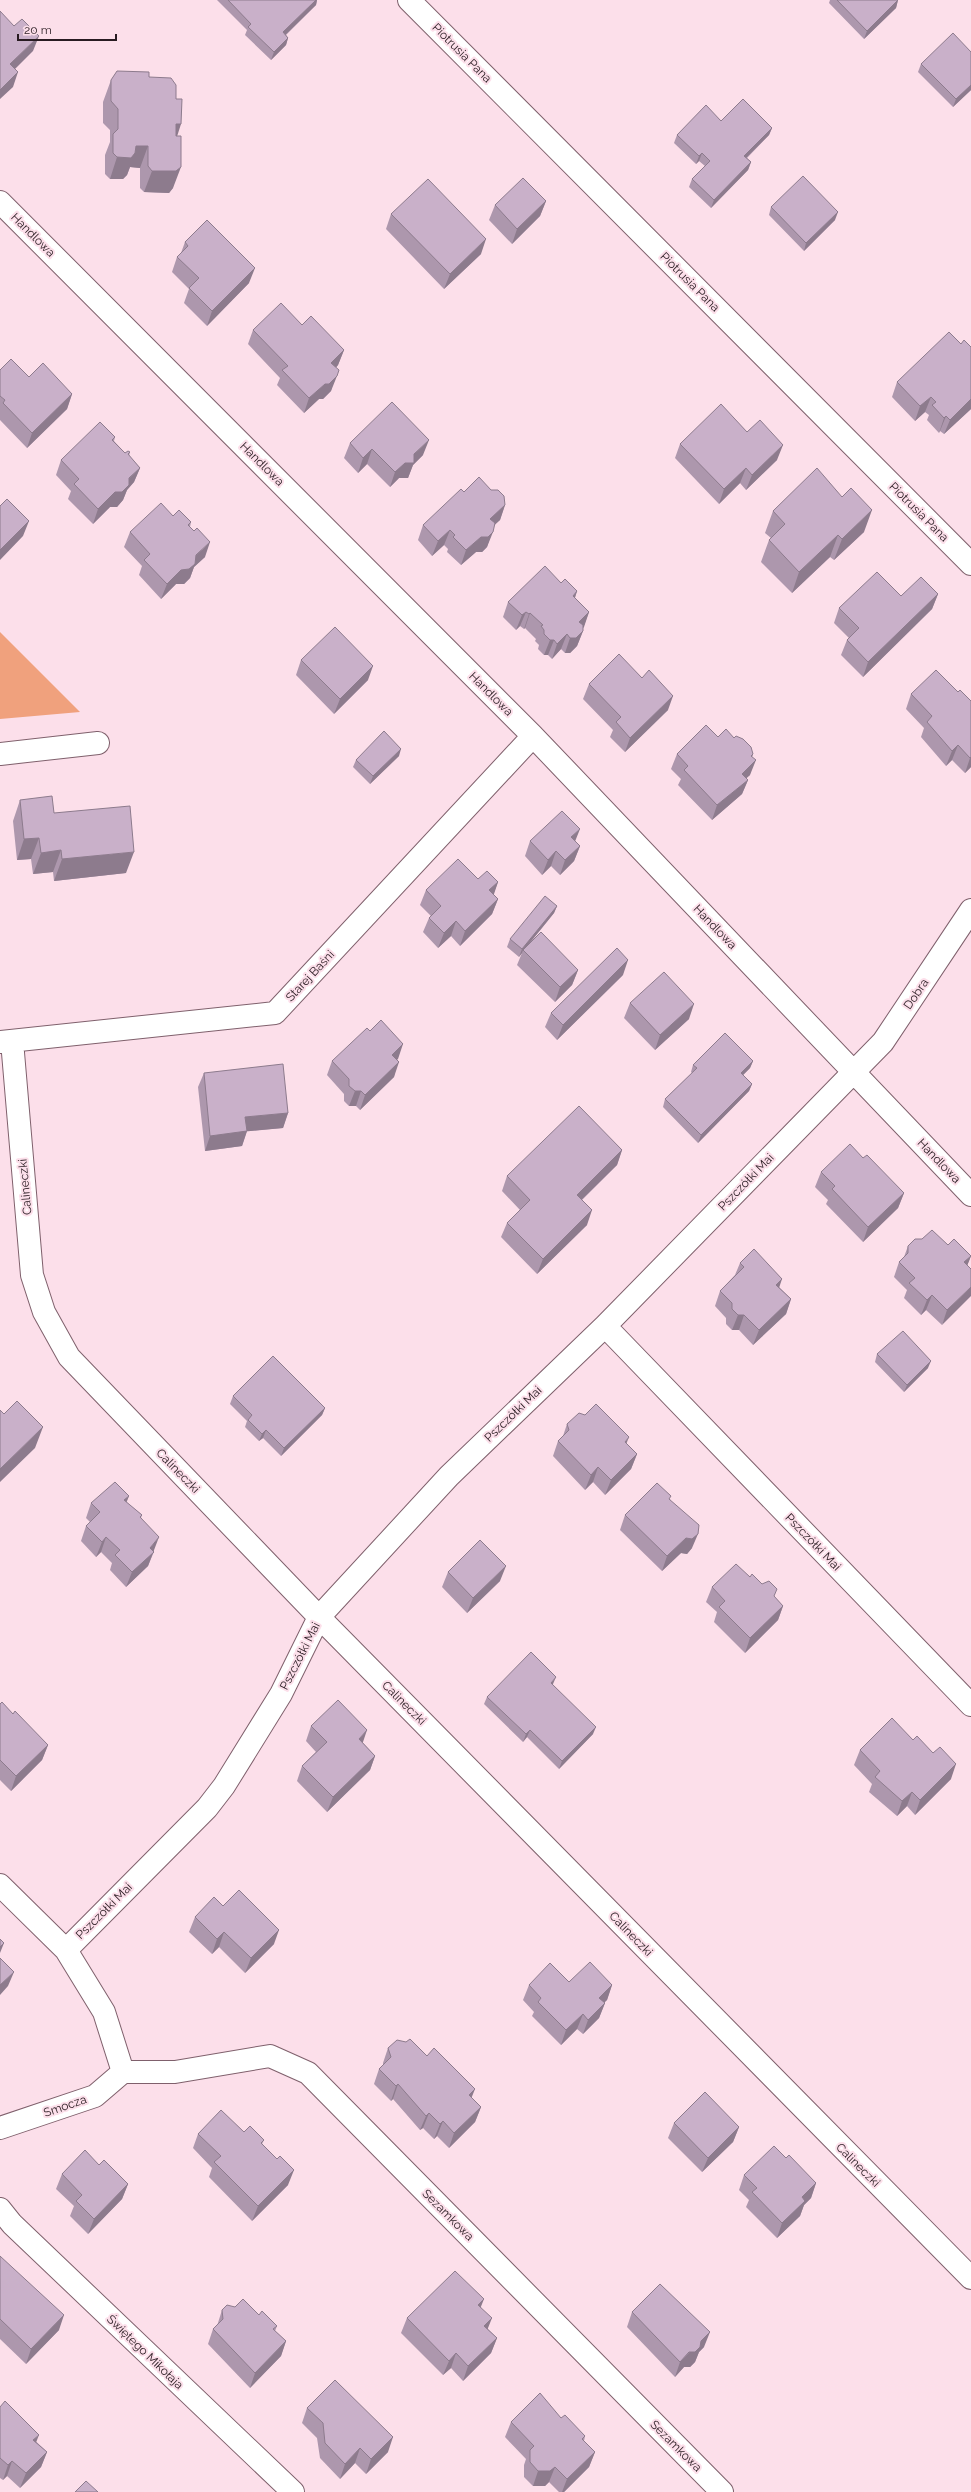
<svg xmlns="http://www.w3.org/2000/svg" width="971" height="2492" viewBox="0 0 971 2492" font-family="Raleway,sans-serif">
	<rect width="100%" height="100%" fill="#fcdfea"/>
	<path fill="#f0a17d" d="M0 632 80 712 0 719Z"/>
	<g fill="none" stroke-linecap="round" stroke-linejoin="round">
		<g stroke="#7f606c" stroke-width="24">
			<path id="minor" d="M409 0 971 564
				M0 202 533 736 971 1195
				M0 754 98 743
				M12 1041 32 1275 44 1312 69 1357 319 1617 971 2278
				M0 1042 275 1013 533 736
				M605 1326 971 1705
				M0 1885 66 1950 104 2012 123 2072
				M66 1950 207 1808 224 1786 281 1694 319 1617 449 1476 605 1326 883 1042 971 910
				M123 2072H175L270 2056 308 2073 722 2492
				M0 2128 95 2096 123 2072
				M0 2209 12 2224 293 2492"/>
		</g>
		<use href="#minor" stroke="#fff" stroke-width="22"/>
	</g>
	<path fill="#ad97ad" d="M217 0H317L316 5 286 35 288 38 286 45 271 60 245 35 247 30Z
		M830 0H898L896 8 864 39 829 3Z
		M971 52V90L953 107 918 72 921 64Z
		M149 77 176 99 177 136 173 188 169 193 144 192 140 188V168L130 167 127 175 123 179H110L105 174V155L110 142V130L103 123V102L111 80Z
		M721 121 772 128 769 135 747 158 751 162 748 170 711 208 689 187 692 179 705 166 699 161 696 164 674 143 677 135Z
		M546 201 540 216 512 244 489 220 495 205Z
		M771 207 835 220 804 251 769 215Z
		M391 214 481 254 444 289 386 229Z
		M185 242 249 283 207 326 184 303 189 289 172 272 177 257 181 253Z
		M302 325 344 350 338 365 336 368 331 391 323 399H319L304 413 277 385 280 378 248 344 253 330Z
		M0 370 29 377 72 394 67 409 27 448 0 420Z
		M897 382 971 409 944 434 940 431 939 433 927 420 929 415 925 412 915 421 892 397Z
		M747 432 777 460 746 490 740 483 719 504 675 458 680 444Z
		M115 437 114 441 125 453 130 452 129 456 140 468 134 482 127 490 123 500 117 507H110L93 524 68 499 71 491 56 475 61 460Z
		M350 443 423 455 413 465 408 478H399L390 487 367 464 358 473 344 458Z
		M464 492 505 505 500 520 494 525 487 547 482 552H476L461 565 447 552 448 549 444 545 432 556 418 540 423 525Z
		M842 497 864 532 834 560 830 557 792 593 761 562 769 540 771 538 765 533 773 511Z
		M173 516 191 522 190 527 205 557 194 567 190 578 184 584H176L161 599 139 575 142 566 124 547 130 532Z
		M561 583 577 591 575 598 589 612 583 628V631L577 646 570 653H565L561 649 552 659 548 655H544L538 649 539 645 535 641 536 639 525 628 524 629 520 626 516 630 503 617 508 602Z
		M938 594 932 609 863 677 841 655 847 640 849 638 834 623 839 608 901 596Z
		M301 660 368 680 334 714 296 675Z
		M589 684 668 710 625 752 610 737 613 730 583 699Z
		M958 692 971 701V767L965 773 952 760 946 766 921 737 924 728 906 709 911 694Z
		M718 737 734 738 753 754 752 757 750 775 746 778 748 780 742 794 712 820 678 785 681 779 671 769 677 754Z
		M399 756 370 784 353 767 356 760Z
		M20 800 54 813 126 873 54 881 53 872 33 874 31 859 17 860 13 821Z
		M530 841H575L580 846 574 861 560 875 551 866 542 875 525 856Z
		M478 879 498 882 493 895 498 899 492 914 460 946 451 936 438 948 423 932 429 918 431 916 420 905 426 890Z
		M557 906 554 913 530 943 578 970 572 985 555 1002 517 965 522 953 519 957 507 947 510 939Z
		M623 975 557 1040 545 1027 551 1013Z
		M630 1003 689 1019 655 1050 624 1018Z
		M397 1059 394 1077 360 1110 356 1106H349L344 1101V1094L327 1075 332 1061 398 1059Z
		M753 1061 750 1068 743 1075 752 1084 749 1091 698 1143 663 1107 665 1099 692 1073 691 1072 693 1065Z
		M204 1073 288 1113 283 1128 247 1131 242 1146 205 1151 198 1087Z
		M622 1150 617 1165 582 1200 587 1225 537 1274 501 1237 507 1223 520 1210 502 1191 507 1176Z
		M863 1158 904 1193 898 1208 863 1242 826 1204 828 1200 815 1187 821 1172Z
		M948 1245 971 1256 942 1325 926 1310 921 1315 904 1298 907 1290 894 1277 899 1262 904 1257 908 1246Z
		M740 1263 779 1287 791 1299 786 1314 753 1345 739 1330H732L726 1324V1318L715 1306 720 1291 735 1275Z
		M877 1354 928 1368 904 1392 875 1362Z
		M233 1396 325 1408 322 1415 281 1456 263 1438 259 1441 245 1427 247 1421 230 1404Z
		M567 1424 626 1444 637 1454 631 1469 605 1495 593 1482 585 1490 553 1456 558 1441 563 1436Z
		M129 1496 126 1502 142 1515 141 1518 154 1552 153 1554 148 1566 126 1587 110 1570 112 1563 101 1552 96 1557 81 1541 86 1526 90 1522 86 1518 91 1503Z
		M670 1499 692 1548 687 1554 681 1553 662 1571 620 1530 625 1515Z
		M448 1572 500 1581 467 1613 442 1587Z
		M750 1577 774 1597 783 1606 778 1620 745 1653 714 1622 717 1612 706 1602 712 1587Z
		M553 1684V1685L593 1734 559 1769 527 1737 523 1742 484 1704 487 1697Z
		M0 1704 13 1714 48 1745 42 1760 11 1791 0 1780Z
		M311 1726 363 1743 375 1756 370 1770 327 1812 297 1781 302 1766 316 1752 306 1741Z
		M860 1750 951 1779 915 1815 907 1806 897 1816 869 1792 872 1784 854 1765Z
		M223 1906 274 1944 245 1973 219 1947 212 1954 189 1932 195 1917Z
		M569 1982 612 1985 607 2000 604 2002 605 2003 599 2018 583 2034 577 2029 561 2045 532 2016 534 2012 523 2000 529 1985Z
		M388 2048 427 2056 472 2098 481 2107 475 2122 449 2148 437 2136 434 2139 423 2128 420 2130 393 2099 391 2101 374 2084 379 2069 383 2065V2063Z
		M674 2123 739 2127 733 2142 702 2172 668 2138Z
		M244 2132 264 2140 262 2144 288 2185 252 2221 209 2177 212 2168 193 2148 198 2134Z
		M786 2158 816 2183 811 2198 804 2205 800 2216 777 2238 746 2207 749 2200 739 2190 744 2175Z
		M99 2165 128 2184 122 2199 88 2234 70 2216 74 2206 56 2189 62 2174Z
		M0 2256 59 2330 26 2364 0 2339Z
		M481 2307 488 2329 497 2338 491 2353 463 2381 451 2368 443 2375 401 2333 407 2318Z
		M222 2310 259 2315 277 2326 275 2331 286 2341 281 2356 250 2388 208 2344 213 2329 217 2326Z
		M632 2312 704 2347 699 2352 695 2362 690 2367H684L675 2377 627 2327Z
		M0 2407 47 2452 41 2467 20 2488 7 2476 3 2480 0 2478Z
		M307 2408 388 2452 366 2474 355 2463 340 2479 320 2458 317 2438 302 2423Z
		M561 2418 585 2436 584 2441 595 2452 589 2467 564 2492H559L549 2482 545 2486H533L524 2477V2465L526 2459 505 2437 511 2422Z"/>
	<path fill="#8d7b8d" d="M316 0H317L316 5 280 40 283 32Z
		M898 0 896 8 864 39 867 31Z
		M39 36 33 51 5 79 10 64Z
		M288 38 286 45 271 60 274 52Z
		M18 72 13 87 0 99V90Z
		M971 85V90L953 107 956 99Z
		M176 124H181L174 146Z
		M772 128 769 135 741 163 744 156Z
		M136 146H148L140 168 130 167 127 175 123 179H110L117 157Z
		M702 153 699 161 696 164 699 156Z
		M751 162 748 170 711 208 714 200Z
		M181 167 173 188 169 193 144 192 152 171Z
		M546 201 540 216 512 244 517 229Z
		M838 212 835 220 804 251 806 243Z
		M486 239 481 254 444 289 450 274Z
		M255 268 249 283 207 326 212 311Z
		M344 350 338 365 326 378 331 363Z
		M337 376 331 391 323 399H319L304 413 309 398 325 384Z
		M72 394 67 409 27 448 32 433Z
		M931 397 925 412 915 421 920 406Z
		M971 399V409L944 434 950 420Z
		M946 416 940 431 939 433 944 418Z
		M429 440 423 455 413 465 408 478H399L390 487 395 472Z
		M783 445 777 460 746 490 752 475Z
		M372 449 367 464 358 473 363 458Z
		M140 468 134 482 127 490 123 500 117 507H110L93 524 98 509Z
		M746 468 740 483 719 504 724 489Z
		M505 505 500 520 485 534 490 519Z
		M872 510 864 532 834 560 842 539Z
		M29 521 23 536 0 560V550Z
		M450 530 444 545 432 556 438 541Z
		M493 532 487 547 482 552H476L461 565 466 550 481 537Z
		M838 535 830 557 792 593 799 572Z
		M210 542 205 557 194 567 190 578 184 584H176L161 599 167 584Z
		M577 591 572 606 573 596Z
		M938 594 932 609 863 677 868 662Z
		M526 612 520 626 516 630 522 615Z
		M589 612 584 627 574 637 579 622Z
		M530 613 525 628 524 629 529 614Z
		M583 631 577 646 570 653H565L570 638Z
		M567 634 561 649 552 659 557 644Z
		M550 640H554L548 655H544Z
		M373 666 368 680 334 714 340 699Z
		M673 696 668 710 625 752 630 738Z
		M958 745 952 760 946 766 952 751Z
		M401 749 399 756 370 784 373 776Z
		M753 754 748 767 756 760 750 775 736 788 742 774 751 756Z
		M971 757V767L965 773 970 758Z
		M748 780 742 794 712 820 717 805Z
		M580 829 574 844 571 837Z
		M39 838 31 859 17 860 24 839Z
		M580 846 574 861 560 875 565 860Z
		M61 850 53 872 33 874 41 853Z
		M556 851 551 866 542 875 548 860Z
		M134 852 126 873 54 881 62 859Z
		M498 882 493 897 489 890Z
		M498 899 492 914 460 946 465 931Z
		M557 906 554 913 523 951V950L522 953 519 957 522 949Z
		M456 921 451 936 438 948 444 933Z
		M628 960 623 975 557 1040 563 1025Z
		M578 970 572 985 555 1002 560 987Z
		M694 1004 689 1019 655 1050 660 1035Z
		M403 1044 398 1059 387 1069 392 1055Z
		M753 1061 750 1068 738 1080 741 1073Z
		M399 1062 394 1077 360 1110 365 1095Z
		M752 1084 749 1091 698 1143 701 1135Z
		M355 1091H361L356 1106H349Z
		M288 1113 283 1128 240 1132 245 1117Z
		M247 1131 242 1146 205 1151 210 1136Z
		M622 1150 617 1165 571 1210 577 1195Z
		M904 1193 898 1208 863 1242 868 1227Z
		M592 1210 587 1225 537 1274 543 1259Z
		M971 1256 965 1271 964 1262Z
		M782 1279 777 1294 776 1285Z
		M971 1287V1296L942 1325 947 1310Z
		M932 1295 926 1310 921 1315 927 1300Z
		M791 1299 786 1314 753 1345 759 1330Z
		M738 1315H744L739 1330H732Z
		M931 1361 928 1368 904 1392 907 1385Z
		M325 1408 322 1415 281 1456 284 1448Z
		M43 1427 35 1448 0 1482V1469Z
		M266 1430 263 1438 259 1441 262 1434Z
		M629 1437 623 1452 625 1442Z
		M637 1454 631 1469 605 1495 611 1480Z
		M598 1467 593 1482 585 1490 591 1475Z
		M129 1496 123 1511 124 1500Z
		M698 1534 692 1548 687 1554 681 1553 662 1571 667 1556 686 1538Z
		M106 1537 101 1552 96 1557 102 1542Z
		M159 1537 148 1566 126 1587 132 1572 150 1548Z
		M506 1566 500 1581 467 1613 473 1598Z
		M783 1606 778 1620 745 1653 750 1638Z
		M556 1677 553 1684 548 1690 551 1683Z
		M596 1727 593 1734 559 1769 562 1761Z
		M367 1730 362 1745 359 1739Z
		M530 1730 527 1737 523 1742 526 1734Z
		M48 1745 42 1760 11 1791 16 1776Z
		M375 1756 370 1770 327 1812 333 1797Z
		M956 1764 951 1779 915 1815 920 1800Z
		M912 1792 907 1806 897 1816 902 1801Z
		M279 1930 274 1944 245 1973 251 1958Z
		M224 1932 219 1947 212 1954 217 1939Z
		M4 1943 0 1953V1947Z
		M14 1972 8 1986 0 1995V1985Z
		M612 1985 607 2000 594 2013 599 1998Z
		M605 2003 599 2018 583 2034 588 2020Z
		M583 2014 577 2029 561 2045 566 2030Z
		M398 2084 393 2099 391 2101 396 2086Z
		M475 2089 469 2104V2095Z
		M481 2107 475 2122 449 2148 454 2133Z
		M429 2113 423 2128 420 2130 426 2116Z
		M443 2121 437 2136 434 2139 440 2124Z
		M739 2127 733 2142 702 2172 708 2158Z
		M294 2170 288 2185 252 2221 258 2206Z
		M816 2183 811 2198 804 2205 800 2216 777 2238 782 2223 802 2197Z
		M128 2184 122 2199 88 2234 94 2219Z
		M484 2299 478 2314V2305Z
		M64 2315 59 2330 26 2364 31 2349Z
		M492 2318 486 2333 484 2326Z
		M710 2332 704 2347 699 2352 695 2362 690 2367H684L675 2377 680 2362Z
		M497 2338 491 2353 463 2381 468 2366Z
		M286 2341 281 2356 250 2388 255 2373Z
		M456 2353 451 2368 443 2375 449 2361Z
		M39 2435 33 2450V2440Z
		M393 2437 388 2452 366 2474 371 2459Z
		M360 2448 355 2463 340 2479 345 2464Z
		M47 2452 41 2467 20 2488 26 2473Z
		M595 2452 589 2467 564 2492H562L567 2479Z
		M12 2461 7 2476 3 2480 8 2465Z
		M555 2467 549 2482 545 2486H533L538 2471Z"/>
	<path fill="#c9b0c9" stroke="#8d7b8d" d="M228 0H316L283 32 288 38 274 52 248 27 251 24Z
		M837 0H898L867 31Z
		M0 11 14 26 22 19 39 36 10 64 18 72 0 90Z
		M953 33 971 52V85L956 99 921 64Z
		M117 71 149 72V77L171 78 176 85V99H182L181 124H176V136H181V167L176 171H152L148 166V146H136L135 153 131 158 117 157 113 153V134L118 129V109L111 101V80Z
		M743 99 772 128 744 156 751 162 714 200 692 179 710 161 702 153 699 156 677 135 706 105 721 121Z
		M803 176 838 212 806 243 771 207Z
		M523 178 546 201 517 229 495 205Z
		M428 179 486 239 450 274 391 214Z
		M207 220 255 268 212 311 189 288 199 278 177 257 188 246 185 242Z
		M281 303 302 325 311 316 344 350 331 363 339 370 337 376 329 384H325L309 398 282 370 288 366 253 330Z
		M949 332 961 344 964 340 971 347V399L950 420 946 416 944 418 932 405 936 402 931 397 920 406 897 382Z
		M11 359 29 377 43 363 72 394 32 433 3 403 5 400 0 396V370Z
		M392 402 429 440 414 454V463H405L395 472 372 449 363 458 350 443Z
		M721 404 747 432 760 420 783 445 752 475 746 468 724 489 680 444Z
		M100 422 115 437 112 440 125 453 128 451 130 452 128 454 140 468 129 478V485L122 492H115L98 509 74 484 79 479 61 460Z
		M817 468 842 497 851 488 872 510 842 539 838 535 799 572 769 540 785 524 773 511Z
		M479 477 491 490H498L504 496 505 505 490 519 495 523 493 532 488 537H481L466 550 453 537 455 535 450 530 438 541 423 525 461 489 464 492Z
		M7 499 29 521 0 550V506Z
		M161 503 173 516 179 510 191 522 188 525 194 531 197 528 210 542 196 555 195 564 189 569 181 570 167 584 144 560 150 554 130 532Z
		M545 566 561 583 565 579 577 591 573 596 589 612 579 622 583 625V631L576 638H570L567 634 557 644 554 640H550L544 634V630L541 626 543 625 530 613 529 614 526 612 522 615 508 602Z
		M877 572 901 596 921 577 938 594 868 662 847 640 859 628 839 608Z
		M335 627 373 666 340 699 301 660Z
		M619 654 642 678 649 670 673 696 630 738 616 722 621 717 589 684Z
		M936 670 958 692 960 690 971 701V757L970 758 958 745 952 751 927 722 932 716 911 694Z
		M706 725 718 737 726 729 734 738 736 736 743 739 751 747 753 754 751 756 756 760 742 774 748 780 717 805 684 770 688 766 677 754Z
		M384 731 401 749 373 776 356 760Z
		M52 796 54 813 130 806 134 852 62 859 61 850 41 853 39 838 24 839 20 800Z
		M562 811 580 829 571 837 580 846 565 860 556 851 548 860 530 841Z
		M458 859 478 879 487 871 498 882 489 890 498 899 465 931 456 921 444 933 429 918 441 906 426 890Z
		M545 896 557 906 522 949 510 939Z
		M541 932 578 970 560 987 523 950Z
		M617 948 628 960 563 1025 551 1013Z
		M664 972 694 1004 660 1035 630 1003Z
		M381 1020 403 1044 392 1055 399 1062 365 1095 361 1091H355L349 1086V1079L332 1061 367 1028 370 1031Z
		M725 1033 753 1061 741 1073 752 1084 701 1135 665 1099 697 1068 693 1065Z
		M283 1064 288 1113 245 1117 247 1131 210 1136 204 1073Z
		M579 1106 622 1150 577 1195 592 1210 543 1259 507 1223 530 1200 507 1176Z
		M850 1144 863 1158 867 1155 904 1193 868 1227 832 1189 835 1186 821 1172Z
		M932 1230 948 1245 954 1239 971 1256 964 1262 971 1269V1287L947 1310 932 1295 927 1300 909 1283 915 1278 899 1262 908 1253V1246L915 1239H922Z
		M754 1249 782 1279 776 1285 791 1299 759 1330 744 1315H738L732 1309V1303L720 1291 744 1267 740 1263Z
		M903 1331 931 1361 907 1385 877 1354Z
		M273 1356 325 1408 284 1448 266 1430 262 1434 248 1420 252 1415 233 1396Z
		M17 1401 43 1427 0 1469V1410L4 1414Z
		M596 1404 629 1437 625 1442 637 1454 611 1480 598 1467 591 1475 558 1441 569 1430 567 1424 579 1413 585 1415Z
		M115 1482 129 1496 124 1500 142 1515 140 1517 159 1537 150 1548 154 1552 132 1572 115 1555 120 1550 106 1537 102 1542 86 1526 100 1512 91 1503Z
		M657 1483 671 1496 669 1499 699 1525 698 1534 692 1539 686 1538 667 1556 625 1515Z
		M480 1540 506 1566 473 1598 448 1572Z
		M736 1564 750 1577 752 1574 762 1584 769 1581 777 1589 774 1596 783 1606 750 1638 719 1607 725 1601 712 1587Z
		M531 1652 556 1677 551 1683 596 1727 562 1761 530 1730 526 1734 487 1697Z
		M338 1700 367 1730 359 1739 375 1756 333 1797 302 1766 327 1742 311 1726Z
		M2 1702 13 1714 15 1711 48 1745 16 1776 0 1760V1704Z
		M892 1718 913 1740 917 1736 933 1753 940 1747 956 1764 920 1800 912 1792 902 1801 875 1777 880 1771 860 1750Z
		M239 1890 279 1930 251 1958 224 1932 217 1939 195 1917 214 1897 223 1906Z
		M0 1939 4 1943 0 1947Z
		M0 1958 14 1972 0 1985Z
		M590 1962 612 1985 599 1998 605 2003 588 2020 583 2014 566 2030 538 2002 541 1998 529 1985 550 1963 569 1982Z
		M410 2039 427 2056 434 2048 475 2089 469 2095 481 2107 454 2133 443 2121 440 2124 429 2113 426 2116 398 2084 396 2086 379 2069 391 2057 388 2048 397 2040 406 2042Z
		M705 2092 739 2127 708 2158 674 2123Z
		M221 2110 244 2132 250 2126 264 2140 261 2143 277 2159 280 2156 294 2170 258 2206 214 2162 221 2156 198 2134Z
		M774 2146 786 2158 789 2155 816 2183 802 2197 805 2201 782 2223 752 2192 757 2188 744 2175Z
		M85 2150 99 2165 104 2160 128 2184 94 2219 76 2201 82 2195 62 2174Z
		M0 2256 64 2315 31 2349 0 2319Z
		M455 2271 484 2299 478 2305 492 2318 484 2326 497 2338 468 2366 456 2353 449 2361 407 2318Z
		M660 2284 710 2332 701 2341 700 2347 695 2352H689L680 2362 632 2312Z
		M243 2299 259 2315 262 2311 277 2326 273 2329 286 2341 255 2373 213 2329 223 2319 222 2310 227 2305 235 2307Z
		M335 2380 393 2437 371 2459 360 2448 345 2464 325 2443 323 2423 307 2408Z
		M540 2393 561 2418 565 2415 585 2436 582 2439 595 2452 567 2479 555 2467 550 2471H538L530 2462V2450L534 2446 511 2422Z
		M5 2401 39 2435 33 2440 47 2452 26 2473 12 2461 8 2465 0 2458V2407Z
		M86 2481 98 2492H75Z"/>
	<g text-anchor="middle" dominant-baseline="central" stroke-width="4" stroke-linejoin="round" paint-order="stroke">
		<g font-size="12" fill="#281b21" stroke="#fcdfea">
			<text transform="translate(462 53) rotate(45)">Piotrusia Pana</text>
			<text transform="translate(33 235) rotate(45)">Handlowa</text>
			<text transform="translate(690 282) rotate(45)">Piotrusia Pana</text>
			<text transform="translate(262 464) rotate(45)">Handlowa</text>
			<text transform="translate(919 512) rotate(45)">Piotrusia Pana</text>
			<text transform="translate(491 694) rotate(45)">Handlowa</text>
			<text transform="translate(715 927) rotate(46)">Handlowa</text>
			<text transform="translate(310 976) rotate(-47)">Starej Baśni</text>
			<text transform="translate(916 994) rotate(-56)">Dobra</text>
			<text transform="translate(939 1161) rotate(46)">Handlowa</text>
			<text transform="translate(746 1182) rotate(-46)">Pszczółki Mai</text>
			<text transform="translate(25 1187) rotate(-95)">Calineczki</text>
			<text transform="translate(513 1414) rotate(-44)">Pszczółki Mai</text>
			<text transform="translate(178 1471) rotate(46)">Calineczki</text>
			<text transform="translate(813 1542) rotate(46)">Pszczółki Mai</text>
			<text transform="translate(300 1656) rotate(-63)">Pszczółki Mai</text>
			<text transform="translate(404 1703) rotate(45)">Calineczki</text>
			<text transform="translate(104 1911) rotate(-45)">Pszczółki Mai</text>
			<text transform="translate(631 1934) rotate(46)">Calineczki</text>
			<text transform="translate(65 2106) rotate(-19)">Smocza</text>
			<text transform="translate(858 2165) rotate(45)">Calineczki</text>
			<text transform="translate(448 2215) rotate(45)">Sezamkowa</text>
			<text transform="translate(145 2352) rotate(44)">Świętego Mikołaja</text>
			<text transform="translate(676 2446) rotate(45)">Sezamkowa</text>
		</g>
	</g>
	<path d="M18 34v6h98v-6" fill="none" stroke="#281b21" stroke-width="2"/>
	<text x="24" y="34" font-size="12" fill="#281b21" stroke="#fcdfea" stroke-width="3" paint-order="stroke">20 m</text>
</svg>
